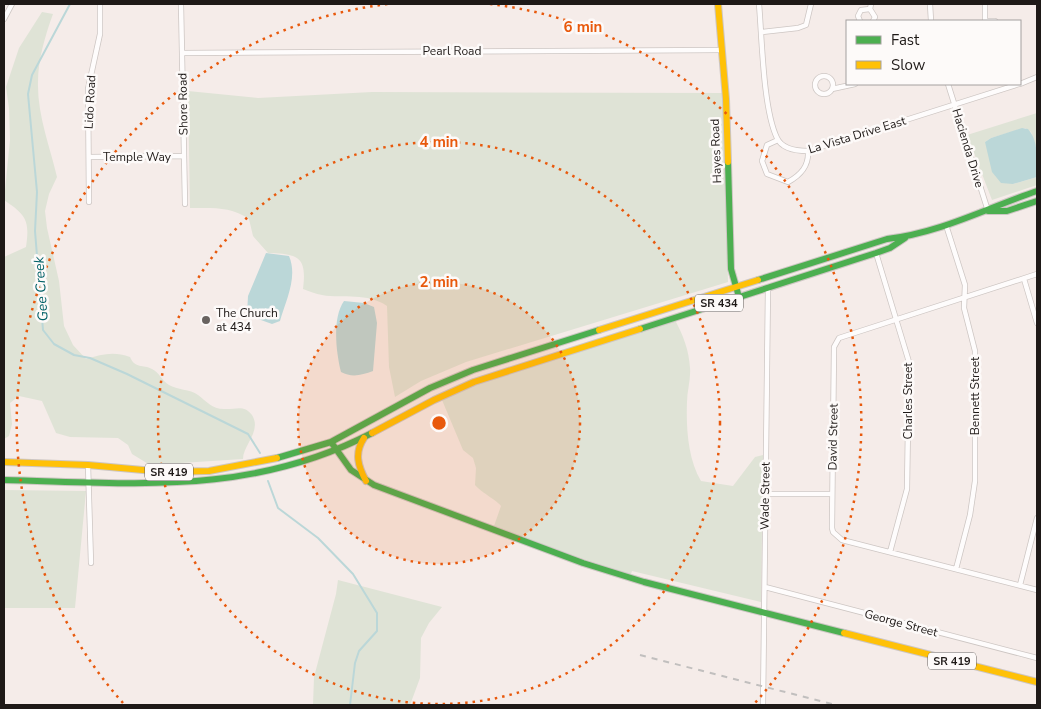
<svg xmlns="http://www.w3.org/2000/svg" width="1041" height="709" viewBox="0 0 1041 709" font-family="'Nunito Sans',sans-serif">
	<rect width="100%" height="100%" fill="#f5ece9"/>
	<path fill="#dfe3d6" d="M42 12 53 14C45 36 38 60 38 82 37 114 50 147 57 177L49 194 45 211 47 228 59 281 64 326 73 345 86 359C102 354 114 351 130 357 135 369 143 364 152 369 159 372 162 381 169 385 177 390 190 389 198 395 206 401 212 409 224 409 235 410 244 404 252 415 262 431 243 445 243 459L150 465 132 454 128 445 118 438 70 437 56 433 42 401 19 396 10 403 12 424 9 436 4 439V257L26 247C30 220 26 215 4 200L10 140 9 108 6 87 19 48Z
		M188 91 258 98 372 92 723 93 728 282 466 362 421 381 395 397 389 367 387 306C367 292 344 299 322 295 316 294 309 291 303 289 307 257 299 254 268 253L253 236 249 219C231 206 211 208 190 208Z
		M1037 113V151L1031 132 1025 128 991 138 985 142 1013 184 1037 177V185L992 200 967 135Z
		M675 320C683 335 689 350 690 368 691 379 687 391 687 402 686 428 688 459 701 481L733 486 755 457 763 455 761 602 632 571 631 574 584 559 494 526 501 506C498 501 482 493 475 485L476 468 473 458 463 450 442 400 468 387Z
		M4 490 86 491 75 608H4Z
		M338 580 442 607 429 623 421 638 420 678 410 705H313L314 677 336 594Z"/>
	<path fill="#bbd7d8" d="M1022 128 1028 129C1039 141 1037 161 1037 177L1013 184 1001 183 992 172 985 142 991 138Z
		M266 253 289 256C298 277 286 300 280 321L272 324 247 315 248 296Z
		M344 301 364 303 374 307 377 323 373 371C362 375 352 378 341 372 336 352 332 318 344 301Z"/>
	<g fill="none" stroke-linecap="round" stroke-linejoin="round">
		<path stroke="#bbd7d8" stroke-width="2" d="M70 4 32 75 28 94 37 192 35 231 43 330 54 344 74 355 90 358 127 374 248 434 260 453
			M268 481 278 508 318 538 353 574 377 613V631L359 651 355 663 350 705"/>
		<g stroke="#cdc6c3" stroke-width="6">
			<path id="street" d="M181 4 185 204
				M759 4C762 38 763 109 777 138 782 149 797 151 808 151L1019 84
				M871 4 870 9 875 17 873 21
				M930 4 931 21
				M4 19 12 4
				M860 21 858 16 861 10 870 9
				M985 21V4
				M988 21H995
				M762 32 798 28 806 25 811 4
				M182 53 722 50
				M815 85a9 9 0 1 1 18 0a9 9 0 1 1-18 0Z
				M948 84 988 211
				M1020 84 1037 77
				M832 89 855 84
				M778 140 767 145 762 161 767 174 788 182C801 175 809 166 808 151
				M89 157 184 156
				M89 202 88 89 100 34V4
				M946 225 965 285 964 308 975 351V481L970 515 956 569
				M876 253 909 362 907 489 890 552
				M1037 274 839 338 834 347 832 528 833 532 842 540 1037 590
				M1024 279 1037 323
				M88 465 91 563
				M765 494H832
				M1020 585 1037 518
				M765 587 1037 658
				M763 705 768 287"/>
		</g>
		<g stroke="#cdc6c3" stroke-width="8">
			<path id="fast" d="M728 162 731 269 739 297
				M988 211H1007L1037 201
				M758 280 887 239C940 233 987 208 1037 191
				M640 329 876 253 890 248 905 238
				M331 442 351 470 374 485 583 563 644 582 844 633
				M277 458 331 442 430 388 473 370 599 330
				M4 480C137 483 250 496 372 433"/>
		</g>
		<g stroke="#cdc6c3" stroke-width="8">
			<path id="slow" d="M718 4 726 99 728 162
				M599 330 758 280
				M372 433 434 400 474 382 640 329
				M364 438C354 453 358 466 366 481
				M4 462 88 465 165 472 209 471 277 458
				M844 633 1037 682"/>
		</g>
		<use href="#street" stroke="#fefcfc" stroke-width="4.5"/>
		<use href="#fast" stroke="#4caf50" stroke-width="6"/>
		<use href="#slow" stroke="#ffc107" stroke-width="6"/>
		<path stroke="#c1bfbe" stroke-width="2" stroke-dasharray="6 6" stroke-linecap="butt" d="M640 655 836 705"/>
	</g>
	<circle cx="439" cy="423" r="141" fill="#e8590c" fill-opacity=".12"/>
	<g fill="none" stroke="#e8590c" stroke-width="2.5" stroke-dasharray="2.5 5">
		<circle cx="439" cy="423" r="141"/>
		<circle cx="439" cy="423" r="281"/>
		<path d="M123 703A422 422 0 0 1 388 4M490 4A422 422 0 0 1 755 703"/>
	</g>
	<circle fill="#696360" stroke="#fdfaf9" stroke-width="2" cx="206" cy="320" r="5"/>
	<g text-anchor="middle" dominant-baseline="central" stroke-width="5" stroke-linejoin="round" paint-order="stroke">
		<g fill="#fdfaf9" stroke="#615c5b" stroke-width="1">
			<rect x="695" y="294.5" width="48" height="17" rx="4"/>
			<rect x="145" y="463.5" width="48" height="17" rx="4"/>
			<rect x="928" y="652.5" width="48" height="17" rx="4"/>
		</g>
		<g font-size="11" font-weight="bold" fill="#1e1917">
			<text x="719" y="303">SR 434</text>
			<text x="169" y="472">SR 419</text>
			<text x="952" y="661">SR 419</text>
		</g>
		<g font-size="12" fill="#1e1917" stroke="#fdfaf9">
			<text x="452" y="51">Pearl Road</text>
			<text transform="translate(90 102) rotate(-87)">Lido Road</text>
			<text transform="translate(183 104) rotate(-91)">Shore Road</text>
			<text transform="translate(857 135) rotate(-17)">La Vista Drive East</text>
			<text transform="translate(968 148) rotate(73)">Hacienda Drive</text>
			<text transform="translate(716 151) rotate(-92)">Hayes Road</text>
			<text x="137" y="157">Temple Way</text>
			<text transform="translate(975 396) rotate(-90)">Bennett Street</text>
			<text transform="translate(908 401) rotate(-90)">Charles Street</text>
			<text transform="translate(833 437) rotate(-89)">David Street</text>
			<text transform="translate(765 496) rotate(-89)">Wade Street</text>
			<text transform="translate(901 623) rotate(15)">George Street</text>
		</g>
		<g font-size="12" fill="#1e1917" stroke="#fdfaf9" text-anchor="start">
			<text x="216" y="313">The Church<tspan x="216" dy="14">at 434</tspan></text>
		</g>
		<g font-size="14" font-style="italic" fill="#006167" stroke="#fdfaf9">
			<text transform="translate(41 289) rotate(-94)">Gee Creek</text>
		</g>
	</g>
	<circle cx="439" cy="423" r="8" fill="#e8590c" stroke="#fdfaf9" stroke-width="2.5"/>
	<g font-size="15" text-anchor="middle" font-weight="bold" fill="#e8590c" stroke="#fdfaf9" stroke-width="5" stroke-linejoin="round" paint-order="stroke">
		<text x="583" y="32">6 min</text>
		<text x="439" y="147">4 min</text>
		<text x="439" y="287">2 min</text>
	</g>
	<rect width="1041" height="709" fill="none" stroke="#1e1917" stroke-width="10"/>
	<rect x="846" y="20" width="175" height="65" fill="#fdfaf9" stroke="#a4a09f"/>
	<rect x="856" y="36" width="25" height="8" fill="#4caf50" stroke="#a4a09f"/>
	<text x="891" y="45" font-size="15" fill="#1e1917">Fast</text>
	<rect x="856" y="61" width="25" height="8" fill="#ffc107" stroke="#a4a09f"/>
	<text x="891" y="70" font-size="15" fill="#1e1917">Slow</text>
</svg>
